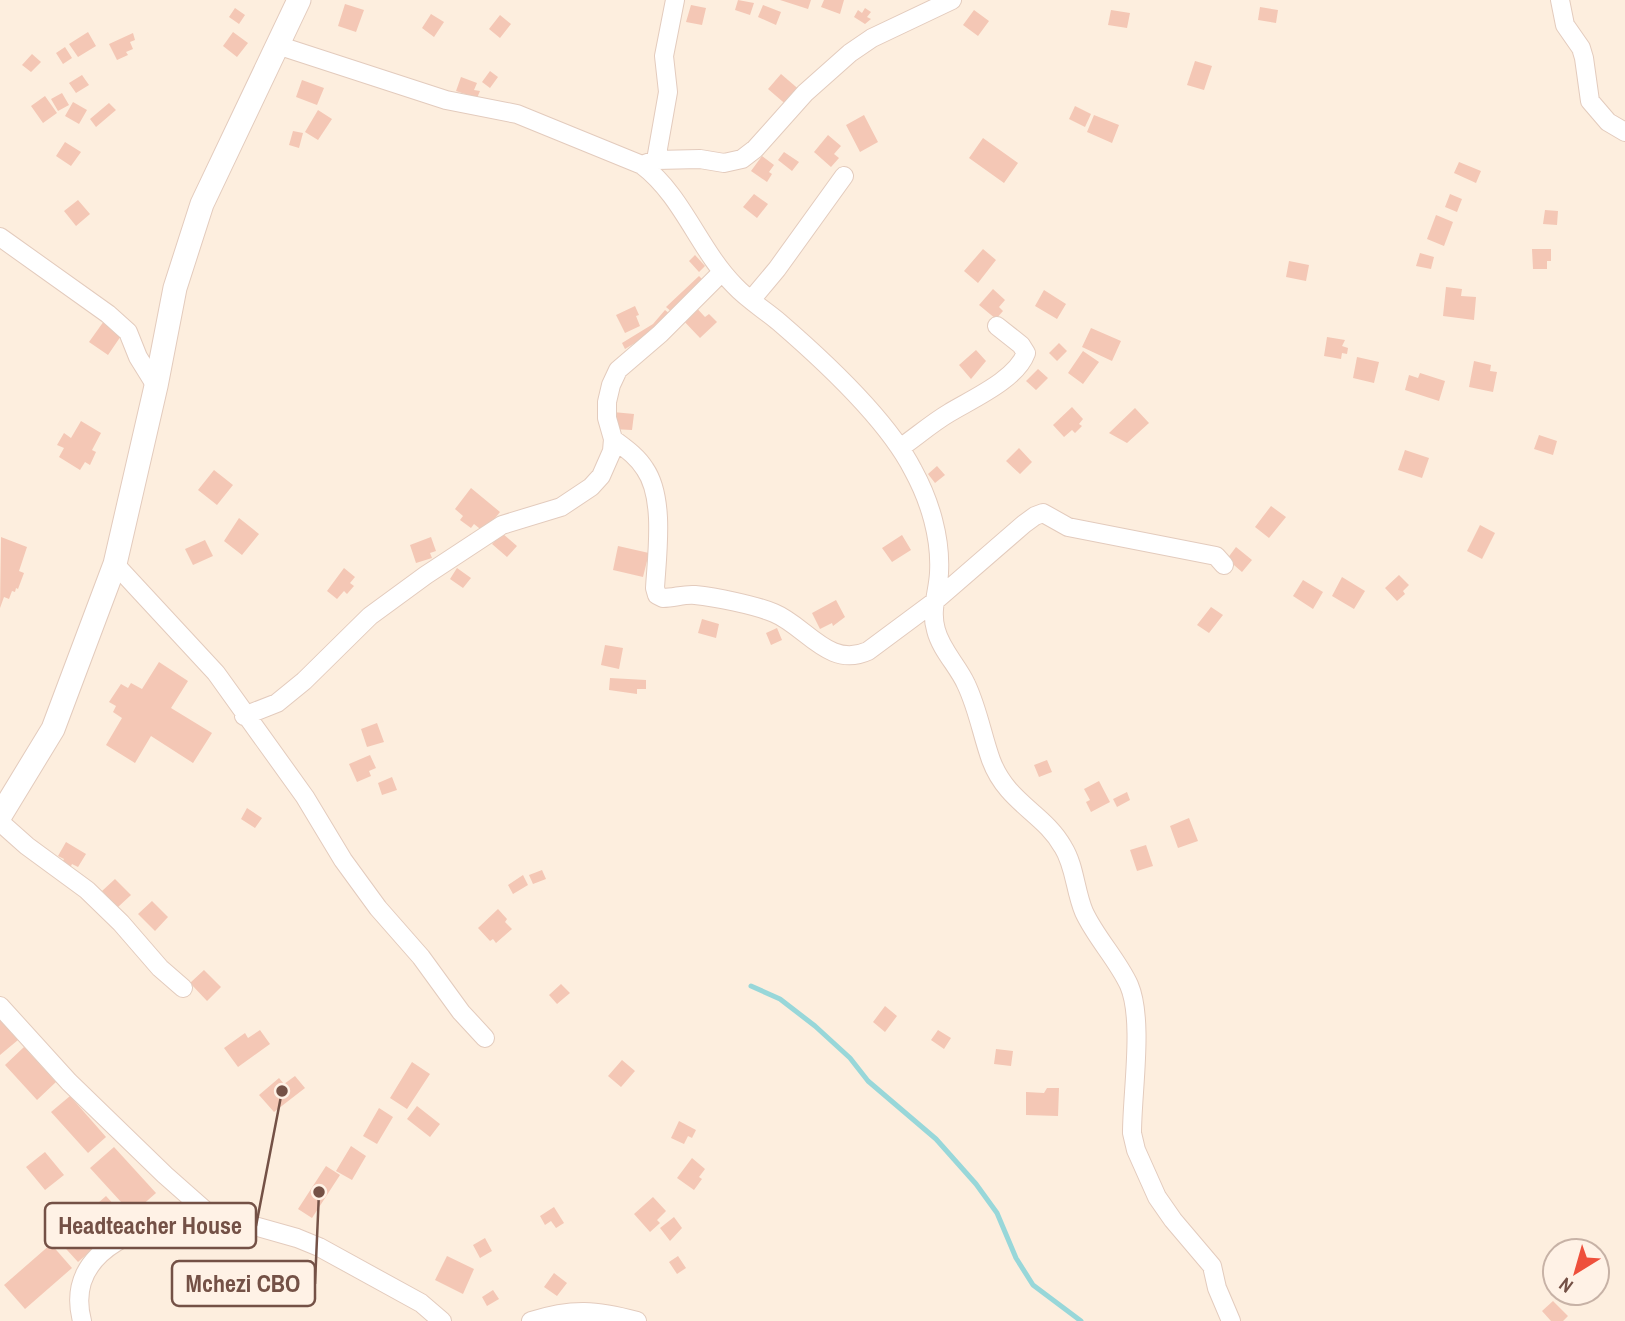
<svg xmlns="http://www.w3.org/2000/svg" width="1625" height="1321" viewBox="0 0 1625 1321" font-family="'Archivo Narrow',sans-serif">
	<rect width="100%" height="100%" fill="#fdeede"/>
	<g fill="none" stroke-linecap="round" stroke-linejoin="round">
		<path stroke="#98d7d9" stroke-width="5" d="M751 986 780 999 815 1026 850 1058 868 1081 936 1139 976 1184 997 1213 1016 1258 1033 1285 1081 1321"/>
	</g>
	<path fill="#f4c7b5" d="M738 0 754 3 750 15 735 10Z
		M780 0H811L808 9Z
		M824 0H844L840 14 821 7Z
		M345 4 364 10 356 32 338 26Z
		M691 5 706 8 702 25 686 22Z
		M763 5 781 12 776 25 758 17Z
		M1260 7 1278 10 1276 23 1258 20Z
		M235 8 245 15 239 24 229 17Z
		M865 8 871 12 867 17 871 19 865 24 854 17 858 10 862 13Z
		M974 10 989 21 978 36 963 25Z
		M1111 10 1130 13 1127 28 1108 25Z
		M431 14 444 22 434 37 422 28Z
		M500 15 511 24 500 38 489 29Z
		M88 32 96 46 78 57 69 44Z
		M233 32 248 43 237 57 223 46Z
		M133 33 135 40 130 42 133 49 126 52 128 55 117 60 109 44Z
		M65 47 72 58 63 64 56 53Z
		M32 54 41 62 31 72 22 65Z
		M1195 61 1212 66 1204 90 1187 85Z
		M490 71 498 77 490 88 482 82Z
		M781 74 802 92 789 107 768 89Z
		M82 75 89 85 76 93 69 83Z
		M461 77 477 83 474 90 480 91 477 98 456 91Z
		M302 80 324 88 317 105 296 97Z
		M62 93 69 105 58 111 51 99Z
		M45 96 57 113 43 123 31 106Z
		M73 102 87 110 79 124 65 116Z
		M109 103 116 110 96 127 90 119Z
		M1075 106 1091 114 1085 127 1069 119Z
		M318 110 332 119 318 140 305 132Z
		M864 115 878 142 860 152 846 125Z
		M1094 115 1119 125 1112 143 1087 132Z
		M293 131 303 133 299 148 289 145Z
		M828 135 841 146 834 154 839 158 831 167 814 152Z
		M983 138 1018 163 1004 183 969 158Z
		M65 142 81 152 71 166 56 156Z
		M784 152 799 162 792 171 778 160Z
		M762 156 774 165 769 172 772 174 767 182 751 171Z
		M1459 162 1481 171 1476 183 1454 173Z
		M754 194 768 204 757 218 743 207Z
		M1450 194 1462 199 1457 212 1445 207Z
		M78 200 90 214 76 226 64 211Z
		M1545 210 1558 211 1557 225 1543 224Z
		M1436 215 1453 222 1444 246 1427 239Z
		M983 249 996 260 978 283 964 271Z
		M1532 249H1551V261H1547V269H1533Z
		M1420 253 1434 257 1431 269 1416 266Z
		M695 255 705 266 699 272 689 261Z
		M1289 261 1309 265 1306 281 1286 277Z
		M699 276 705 282 673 313 666 307Z
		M1446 287 1462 289 1461 296 1476 297 1474 320 1443 316Z
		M993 289 1005 300 999 307 1003 311 996 319 979 305Z
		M1044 290 1066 304 1057 319 1035 306Z
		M693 304 705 317 709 314 717 322 700 338 680 317Z
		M635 306 639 315 636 316 640 326 625 333 616 315Z
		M665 310 670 314 658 329 625 349 622 343 653 324Z
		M104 321 123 333 108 355 89 342Z
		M1091 328 1121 341 1112 361 1082 347Z
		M1327 337 1345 340 1342 346 1348 348 1347 354 1342 353 1341 359 1324 356Z
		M1059 343 1067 351 1057 361 1049 353Z
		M976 350 986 361 971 379 959 365Z
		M1083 351 1099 362 1083 384 1068 373Z
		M1357 357 1379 362 1374 383 1353 378Z
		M1474 361 1491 365 1490 371 1497 372 1493 392 1469 387Z
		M1038 369 1048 378 1036 390 1026 381Z
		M1420 373 1445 381 1439 401 1405 390 1409 375 1418 378Z
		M1072 407 1083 419 1079 424 1082 426 1075 433 1072 430 1064 437 1053 425Z
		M1135 408 1149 423 1127 443 1109 433Z
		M613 412 634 414 632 430 612 429Z
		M81 421 101 433 92 450 96 452 90 465 85 462 80 470 59 457 64 448 57 445 64 433 71 438Z
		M1539 435 1557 441 1553 455 1534 449Z
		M1019 448 1032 462 1020 474 1006 461Z
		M1405 450 1429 458 1422 478 1398 470Z
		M937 466 945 475 935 483 928 474Z
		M214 470 233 485 217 505 198 490Z
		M471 488 500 512 484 532 474 524 471 528 460 520 463 516 455 509Z
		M1271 506 1286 517 1269 538 1255 527Z
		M239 518 259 534 242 555 224 541Z
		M1480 525 1495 533 1482 559 1467 551Z
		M502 533 517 546 507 557 492 544Z
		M902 535 911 550 892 562 882 548Z
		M1 537 27 547 19 571 24 573 18 589 16 588 15 592 12 591 9 599 4 597 0 608Z
		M431 537 436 551 430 553 432 558 416 563 410 545Z
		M205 540 213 556 193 565 185 549Z
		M618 546 649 553 643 577 613 570Z
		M1236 547 1252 560 1242 572 1227 559Z
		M344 568 355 577 350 583 354 586 347 594 344 591 337 599 327 591Z
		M457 568 471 578 463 588 450 579Z
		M1399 575 1409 585 1403 591 1405 594 1397 601 1385 588Z
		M1342 577 1365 591 1354 609 1332 596Z
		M1303 580 1323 592 1313 609 1293 596Z
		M836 600 845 617 833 626 832 623 820 629 812 613Z
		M1211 607 1223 615 1209 633 1197 625Z
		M702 619 719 624 716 638 698 633Z
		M777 628 782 640 771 645 766 633Z
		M605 645 623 648 619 669 601 665Z
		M159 662 188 681 171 708 212 733 193 763 151 736 135 763 106 745 122 718 113 712 116 706 109 702 121 684 128 688 131 683 142 689Z
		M610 678 646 680V689H637V694L609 690Z
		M377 723 384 742 367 747 361 729Z
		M370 755 376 768 369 771 371 776 357 782 349 764Z
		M1047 760 1052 772 1039 777 1034 765Z
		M392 777 397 790 382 795 378 783Z
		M1099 781 1110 802 1091 812 1086 802 1090 800 1084 789Z
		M1127 792 1130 800 1117 807 1113 799Z
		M247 808 262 818 255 828 241 819Z
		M1189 818 1198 841 1178 848 1170 826Z
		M66 842 86 854 78 867 72 864 70 868 61 864 64 859 58 856Z
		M1146 845 1153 866 1137 871 1130 850Z
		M542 870 546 879 533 884 529 875Z
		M523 875 528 885 513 894 508 885Z
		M115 879 131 895 118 907 114 903 110 906 103 899 106 895 102 891Z
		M152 901 168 917 155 931 138 914Z
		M498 909 507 919 505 922 512 929 496 943 493 939 490 941 478 928Z
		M204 970 221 987 207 1001 190 983Z
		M561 984 570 993 557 1004 549 995Z
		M885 1006 897 1016 885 1032 873 1022Z
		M0 1020 18 1040 0 1055Z
		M260 1030 270 1044 238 1067 224 1048 245 1033 248 1038Z
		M938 1030 951 1038 944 1049 931 1040Z
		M24 1047 56 1082 37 1100 5 1065Z
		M996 1049 1013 1051 1011 1066 994 1064Z
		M622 1060 635 1071 621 1087 608 1076Z
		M412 1062 430 1074 407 1109 390 1098Z
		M295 1076 305 1088 274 1112 259 1095 279 1078 284 1084Z
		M1047 1088H1059L1058 1116 1026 1115V1092L1044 1093Z
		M70 1096 106 1137 88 1153 51 1112Z
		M417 1106 440 1124 430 1137 407 1119Z
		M379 1108 393 1117 377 1144 363 1136Z
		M679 1121 696 1130 692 1138 688 1136 684 1144 671 1138Z
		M351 1146 366 1156 352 1180 336 1171Z
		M114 1147 156 1193 132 1214 90 1168Z
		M45 1152 64 1175 45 1190 26 1167Z
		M692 1158 705 1169 699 1177 702 1179 694 1190 677 1178Z
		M326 1166 340 1175 312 1218 298 1209Z
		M106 1196 127 1219 78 1262 57 1239Z
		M653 1197 666 1211 657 1220 660 1223 650 1232 634 1214Z
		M554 1207 564 1223 556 1228 551 1221 545 1225 540 1216Z
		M674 1217 682 1228 670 1241 660 1228Z
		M485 1238 492 1251 480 1258 473 1245Z
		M51 1244 72 1268 25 1309 4 1285Z
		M447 1256 474 1269 463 1294 435 1280Z
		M678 1256 686 1268 677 1274 669 1262Z
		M554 1273 567 1283 557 1296 544 1287Z
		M493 1290 499 1299 487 1306 482 1297Z
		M1553 1301 1568 1316 1563 1321H1551L1542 1311Z"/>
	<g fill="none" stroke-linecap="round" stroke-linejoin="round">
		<g stroke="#e3cbbd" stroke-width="20">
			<path id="minor" d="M1560 0 1565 25 1581 48 1584 58 1590 101 1608 122 1625 132
				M277 45 446 100 517 114 642 165C683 196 699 250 735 286 748 300 765 310 779 322 823 360 887 419 913 470 930 501 941 538 939 573 938 593 930 610 936 630 941 650 958 666 966 684 978 709 982 735 991 760 1007 803 1044 813 1063 847 1075 866 1075 891 1084 912 1096 938 1117 959 1129 985 1144 1020 1132 1092 1132 1133L1136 1150 1157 1197 1173 1220 1212 1266 1217 1288 1231 1321
				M656 160 668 92 664 56 675 0
				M642 165 656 160 700 159 724 163 742 159 755 149 805 93 850 53 872 38 952 0
				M0 237 108 314 128 332 138 357 156 386
				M751 300 777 269 844 176
				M613 439C625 448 637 456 645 469 665 498 657 554 655 588L657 595 663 598C674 598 684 594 695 595 715 597 755 605 774 613 806 626 829 669 868 651L934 602 1024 524 1035 516 1043 513 1068 527 1216 556 1224 565
				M900 448C916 437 932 423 949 413 972 399 1016 380 1026 353L1021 345 997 326
				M115 564 216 673 305 797 343 860 378 908 421 957 461 1012 485 1038
				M244 716 277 703 304 681 370 616 426 575 502 525 561 507 591 487 601 476 612 451 613 439 607 418V402L611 385 618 370 660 334 722 272
				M0 822 27 846 87 890 121 923 160 968 183 988
				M0 1006 69 1082 165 1175 208 1213 297 1238 319 1247 421 1303 442 1321
				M82 1321C62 1245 152 1222 208 1213
				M531 1321C573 1308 596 1310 637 1321"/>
		</g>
		<g stroke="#e3cbbd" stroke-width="25">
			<path id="tertiary" d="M0 816 53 729 115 564 156 386 175 288 202 204 299 0"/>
		</g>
		<use href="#minor" stroke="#fff" stroke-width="18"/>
		<use href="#tertiary" stroke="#fff" stroke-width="23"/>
	</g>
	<path fill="none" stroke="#745146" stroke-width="2.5" d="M282 1091L256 1226M319 1192L315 1284"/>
	<g fill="#745146" stroke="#fff2e6" stroke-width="2.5">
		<circle cx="282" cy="1091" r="7"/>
		<circle cx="319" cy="1192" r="7"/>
	</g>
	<g fill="#fff2e6" stroke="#745146" stroke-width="2.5">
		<rect x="45" y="1203" width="211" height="45" rx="7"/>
		<rect x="172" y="1261" width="143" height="45" rx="7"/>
	</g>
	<g font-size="24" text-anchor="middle" font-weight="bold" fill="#745146">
		<text x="150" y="1234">Headteacher House</text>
		<text x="243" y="1292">Mchezi CBO</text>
	</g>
	<g transform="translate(1576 1272) rotate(217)"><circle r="33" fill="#fff2e6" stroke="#c7b2a6" stroke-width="2"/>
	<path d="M0-5L12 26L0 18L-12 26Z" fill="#ee503c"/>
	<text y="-10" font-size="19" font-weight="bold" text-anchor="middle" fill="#745146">N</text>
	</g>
</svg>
